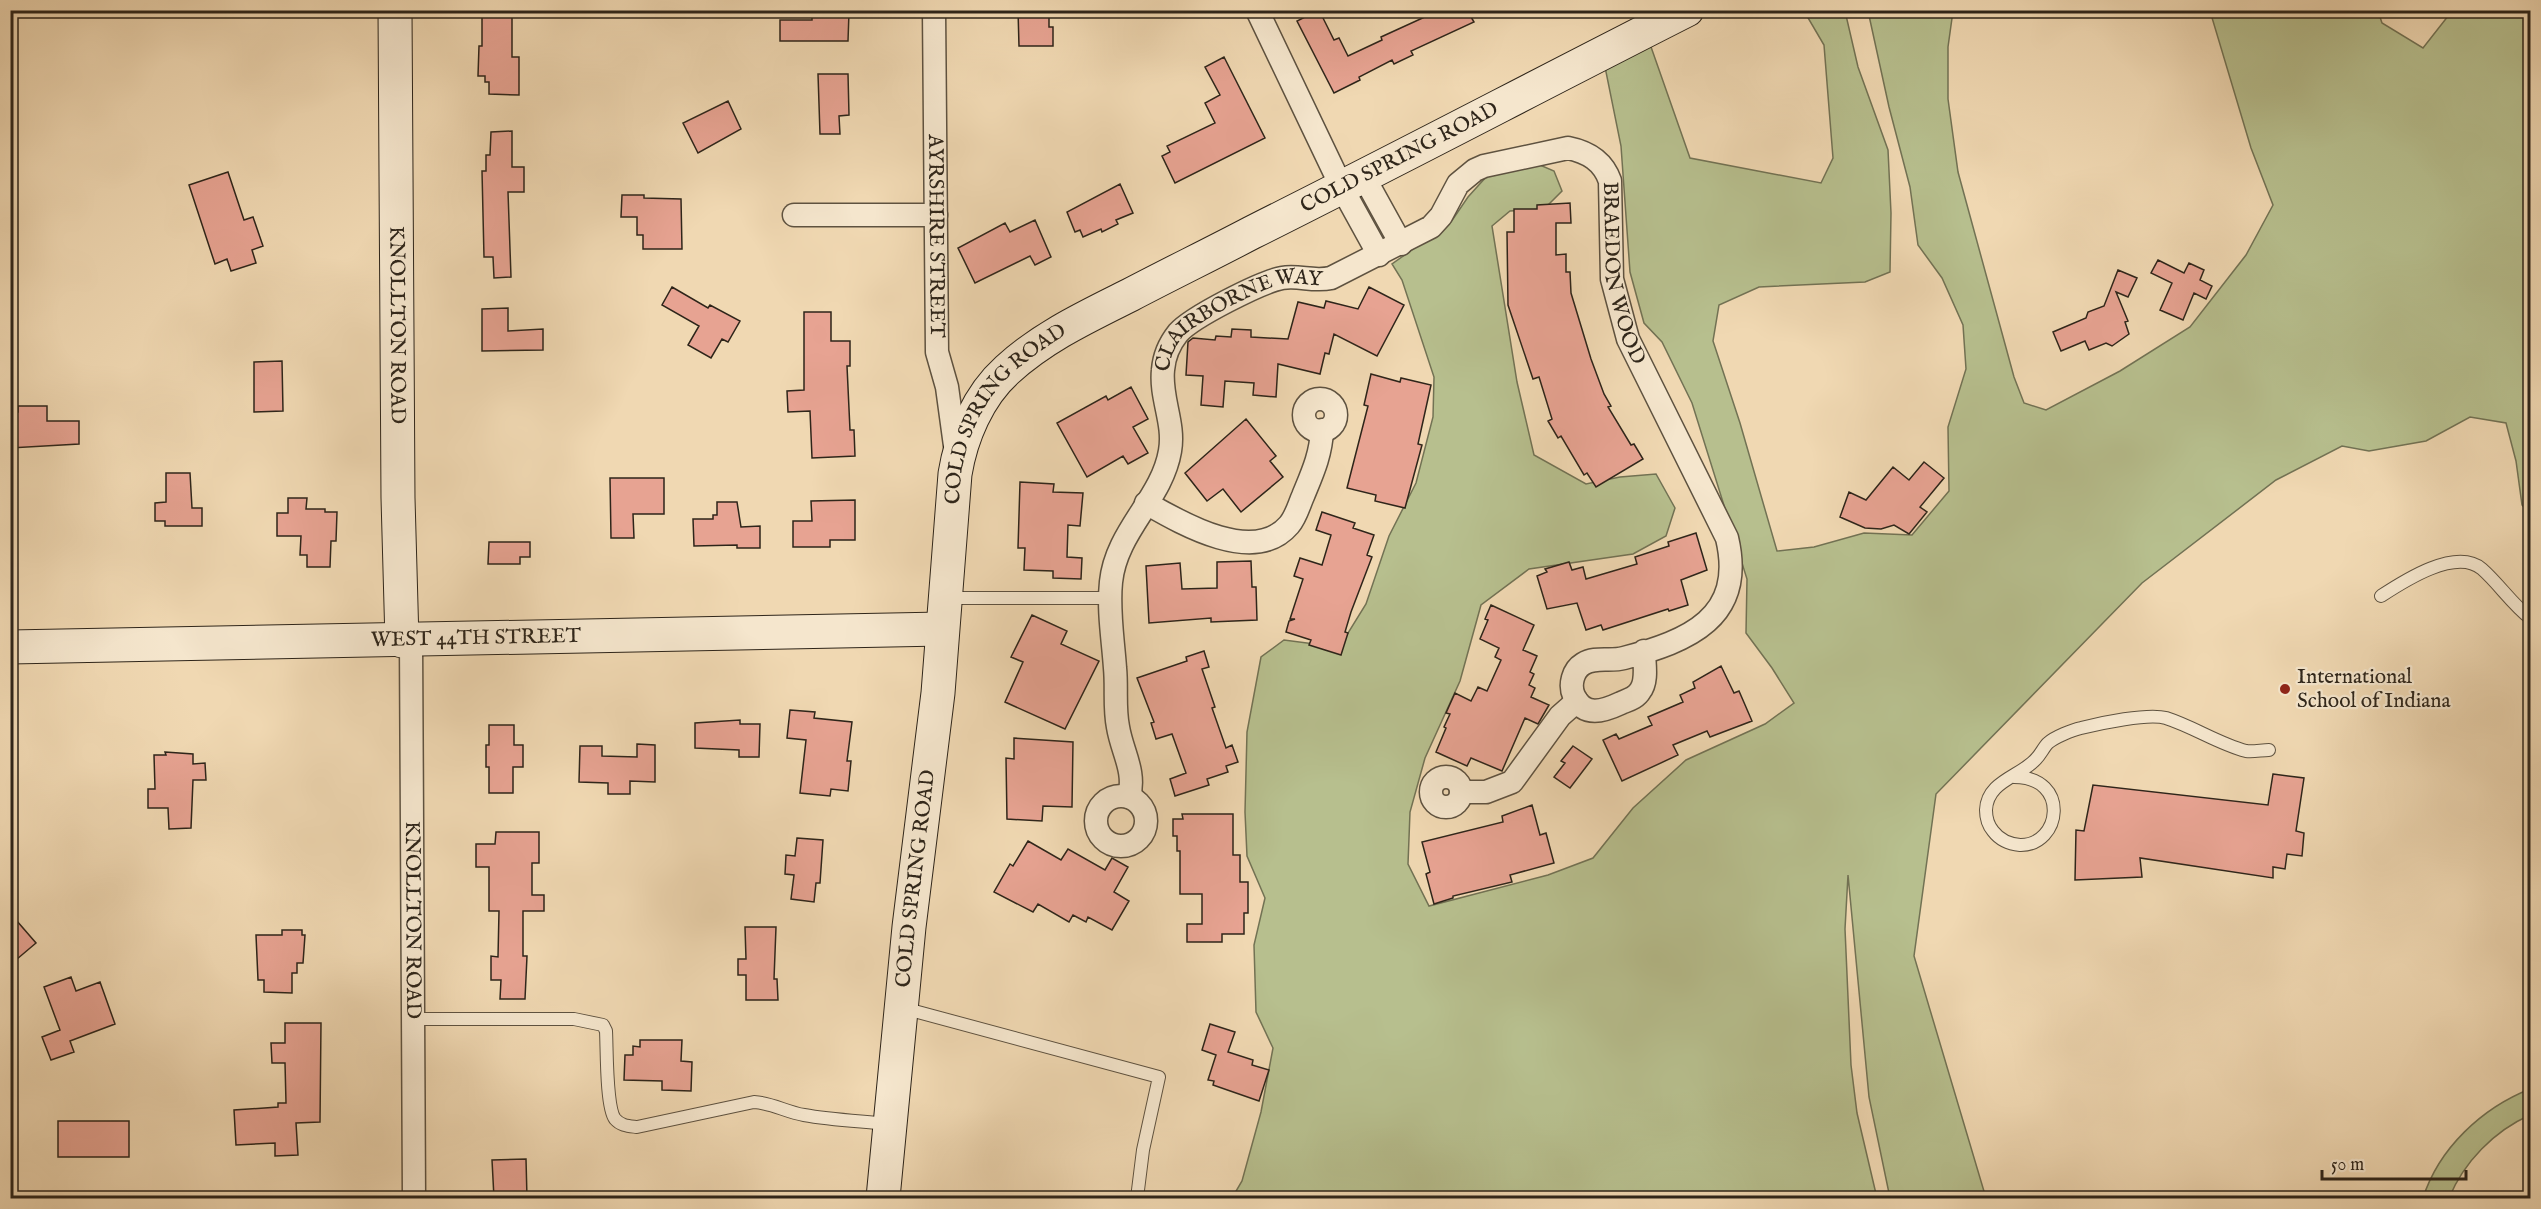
<svg xmlns="http://www.w3.org/2000/svg" width="2541" height="1209" viewBox="0 0 2541 1209" font-family="'IM FELL English',serif">
	<rect width="100%" height="100%" fill="#f0d8b2"/>
	<filter id="stains"><feTurbulence type="fractalNoise" baseFrequency=".00333" numOctaves="4"/><feColorMatrix values="0 0 0 0 .2 0 0 0 0 .09 0 0 0 0 .02 0 0 0 .5 -.17"/></filter>
	<radialGradient id="worn" r=".72"><stop offset=".6" stop-color="#630" stop-opacity="0"/><stop offset="1" stop-color="#630" stop-opacity=".3"/></radialGradient>
	<path fill="#b7bf8e" stroke="#727254" stroke-width="1.5" d="M1804 11H1845L1858 67 1888 150 1891 213 1890 272 1865 282 1759 287 1719 305 1713 341 1740 423 1777 551 1814 547 1864 533 1912 535 1949 491 1948 427 1966 369 1963 325 1942 278 1918 245 1910 187 1889 107 1868 11H1953L1948 47V99L1958 172 2014 377 2024 403 2046 410 2120 371 2190 327 2246 255 2273 205 2251 148 2210 11H2378L2382 23 2423 48 2452 11H2530V514L2522 505 2516 461 2506 423 2470 417 2426 441 2369 451 2342 446 2276 480 2142 583 1936 794 1914 956 1986 1198H1890L1869 1097 1848 875 1845 929 1851 1065 1857 1113 1877 1198H1232L1242 1181 1261 1112 1273 1048 1256 1012 1254 945 1265 898 1247 856 1245 812 1247 732 1261 657 1284 640 1330 646 1345 638 1366 604 1389 536 1416 483 1433 417 1434 377 1402 280 1392 264 1451 222 1468 197 1487 176 1533 162 1554 171 1562 191 1544 209 1510 211 1492 226 1517 382 1534 455 1586 484 1620 477 1656 474 1675 508 1666 536 1633 554 1529 569 1481 605 1460 681 1425 758 1410 812 1408 864 1429 906 1548 875 1593 858 1633 808 1686 760 1765 724 1794 703 1772 668 1746 633 1747 579 1692 403 1662 342 1644 323 1630 272 1621 146 1605 67 1650 44 1690 158 1821 183 1833 158 1824 45Z
		M2530 1089V1115C2494 1131 2464 1162 2449 1198H2423C2439 1148 2482 1108 2530 1089Z"/>
	<path fill="#e7a392" stroke="#2e251a" stroke-width="1.5" d="M482 10H512V57H519V95L489 94V82H485V76H478L479 46H482Z
		M812 10 849 12 848 41H780V20H812Z
		M1018 10H1049V27H1053V46H1019Z
		M1319 10 1334 40 1339 38 1348 56 1382 40 1381 37 1440 10H1467L1474 22 1411 51 1413 55 1394 64 1392 60 1359 77 1360 80 1334 93 1297 21Z
		M1224 57 1265 138 1175 183 1162 156 1170 152 1167 146 1215 123 1205 103 1220 95 1205 67Z
		M818 74H848L849 115 839 116 840 134H820Z
		M728 101 741 129 698 153 683 123Z
		M512 131V167H524V192H508L511 277 494 278 493 257H484L482 171H486V155H490L491 132Z
		M228 172 244 220 253 217 263 246 252 250 256 263 231 271 227 259 215 264 189 185Z
		M1120 184 1133 213 1116 220 1118 224 1102 232 1101 229 1083 237 1080 230 1075 232 1067 212Z
		M622 195H644V198L681 199 682 249H643V235H637V217H621Z
		M1570 203 1571 223H1556V255L1566 254V272H1570L1571 293 1591 359 1604 394 1611 406 1608 407 1631 445 1634 444 1643 459 1596 487 1587 473 1584 475 1561 436 1558 438 1548 421 1552 419 1539 377 1533 379 1508 305 1507 232H1514V209H1537V205Z
		M1035 220 1051 257 1035 265 1030 256 975 283 958 248 1005 223 1010 232Z
		M2158 260 2184 273 2189 263 2204 270 2200 280 2212 286 2206 299 2194 293 2183 320 2160 310 2172 283 2151 273Z
		M2118 270 2137 278 2128 297 2116 292 2128 321 2125 322 2129 334 2112 346 2106 343 2089 350 2085 341 2061 351 2053 332 2086 318 2088 312 2104 306Z
		M672 287 708 308 710 305 740 321 728 342 722 339 711 358 688 345 699 326 662 305Z
		M1369 287 1404 305 1377 356 1334 334 1329 354 1325 353 1320 374 1278 364 1276 397 1253 395 1254 383 1225 381 1223 407 1201 405 1203 376 1186 375 1188 342 1193 338 1215 340 1216 336 1231 337 1232 329 1251 330V337L1288 339 1298 302 1324 308 1326 301 1358 309Z
		M508 308V331L543 329V350L482 351V309Z
		M804 312H831V341H850V366H847L850 430H854L855 456 812 458 810 411 788 412 787 391 804 390Z
		M282 361 283 411 254 412V362Z
		M1371 374 1400 382 1401 378 1431 385 1418 444 1422 445 1405 508 1375 501 1376 495 1347 488 1368 406 1364 405Z
		M1131 387 1148 419 1133 427 1148 453 1128 464 1123 456 1087 477 1057 423 1106 396 1108 400Z
		M18 406H47V421H79V444L10 448V412H18Z
		M1246 419 1276 456 1270 461 1283 477 1241 512 1223 489 1207 501 1185 473Z
		M1924 462 1944 478 1920 507 1927 512 1909 534 1894 525 1881 529 1865 528 1840 517 1849 492 1866 500 1893 467 1909 480Z
		M166 473H190L192 508H202V526H165V521H155V503L166 502Z
		M610 478H664V514H633L634 538H611Z
		M1020 482 1054 484 1053 492 1083 493 1080 526 1068 525 1067 557 1082 558 1081 579 1053 578V571L1024 570 1025 548H1018Z
		M288 498H307L306 509H325V512H337L336 541H331L330 567H307V555H300L301 536H277V513H288Z
		M855 500V540H830V547H793V521H812L811 501Z
		M717 502H737L741 527 760 526V548H737V545L694 546 693 519H713V515H717Z
		M1322 512 1355 523 1353 528 1374 535 1367 555 1372 557 1351 612 1345 632 1348 633 1341 655 1309 645 1311 640 1286 632 1289 621 1295 619H1290L1303 579 1294 576 1300 558 1322 565 1331 535 1316 530Z
		M1696 533 1707 570 1681 580 1688 605 1669 611 1668 609 1603 630 1601 625 1586 630 1577 603 1547 609 1537 576 1547 572 1545 569 1569 562 1572 570 1583 567 1586 579 1637 564 1635 557 1669 546 1668 542Z
		M489 542H530V557H520V564H488Z
		M1251 561 1252 587H1256L1257 620 1211 622V618L1149 623 1146 566 1180 563 1182 589 1217 588V562Z
		M1491 605 1534 625 1523 650 1537 656 1530 672 1534 674 1529 685 1535 688 1531 697 1549 705 1538 724 1525 718 1502 771 1471 758 1467 766 1436 752 1446 728 1444 727 1450 714 1446 713 1455 693 1471 701 1478 687 1487 691 1501 660 1495 657 1499 648 1480 639 1488 620 1485 619Z
		M1032 615 1067 631 1061 644 1099 661 1065 729 1005 702 1023 662 1011 657Z
		M1204 651 1209 667 1202 669 1215 707 1212 708 1226 748 1232 745 1238 762 1226 766 1228 772 1207 779 1209 785 1175 796 1170 779 1186 773 1172 734 1156 739 1151 723 1154 722 1137 678 1187 661 1186 657Z
		M1721 666 1734 693 1739 691 1752 721 1710 737 1707 731 1673 745 1678 755 1622 781 1603 740 1616 734 1619 739 1652 725 1648 717 1683 702 1680 695 1695 688 1693 682Z
		M790 710 815 712 814 718 852 722 847 761H851L848 791 831 789 830 796 800 793 806 740 787 738Z
		M740 720V724H760L759 757H739V750L695 748V723Z
		M489 725H514V745H523V767H513V793H489V767H486V745H489Z
		M1014 738 1073 742 1072 807 1043 806 1042 821 1007 819 1006 758 1014 759Z
		M637 744 655 745V782L630 781V794H608V783L579 782 580 746H602V756L637 757Z
		M1573 746 1592 759 1570 788 1554 777 1565 763 1561 761Z
		M165 752 193 754V764L205 763 206 780H193L191 828 169 829 168 808H148V789H155L154 755H166Z
		M2273 774 2304 778 2296 831 2304 833 2302 856 2287 854 2285 869 2273 867V878L2140 858 2142 877 2075 880 2076 830 2084 831 2093 785 2268 805Z
		M1532 805 1540 835 1546 833 1554 863 1510 875 1512 882 1453 896V898L1434 904 1426 874 1430 872 1422 842 1503 822 1502 816Z
		M1182 814H1233V855H1240V882H1248V913H1244V934H1222V942H1187V924H1202V894H1180V851H1177V836H1173V819H1183Z
		M496 832H539V863H532V895H544V911H523V956H527L525 999H500L501 980H491V956L498 957 499 911H489V867H476V844H495Z
		M797 838 823 840 820 883H816L814 902 791 899 794 875 785 874 786 855 795 856Z
		M1028 841 1061 860 1068 849 1105 870 1112 858 1128 867 1114 892 1129 901 1112 930 1088 917 1086 922 1073 915 1069 922 1038 904 1033 912 994 892 1010 864 1013 866Z
		M10 913 36 943 10 965Z
		M745 927H776L774 979H777L778 1000H746V975H738V959H746Z
		M282 930H302V935H305L303 963H297V973H292V993L264 992V980H258L256 935H282Z
		M71 977 76 991 100 982 115 1024 70 1041 74 1052 51 1060 42 1037 60 1030 44 987Z
		M285 1023H321L320 1122 296 1123 298 1155 275 1156V1143L236 1145 234 1110 278 1107V1103H286L285 1063H272L271 1043H285Z
		M1210 1024 1235 1032 1228 1052 1253 1060 1252 1065 1269 1070 1259 1101 1213 1085 1214 1081 1208 1080 1216 1055 1202 1050Z
		M640 1040H682L681 1061 692 1062 691 1091 662 1090V1081L624 1080 625 1055H633V1046L640 1047Z
		M58 1121H129V1157H58Z
		M526 1159 527 1198H494L492 1160Z"/>
	<g fill="none" stroke-linecap="round" stroke-linejoin="round">
		<g stroke="#5e5240" stroke-width="14">
			<path id="lane" d="M2381 596C2404 581 2456 547 2482 569 2499 584 2512 604 2530 618
				M946 598H1110
				M2014 777C2071 777 2061 846 2020 845 2009 844 1999 839 1993 831 1988 825 1986 817 1986 810 1987 782 2018 777 2034 761 2040 756 2043 748 2048 743 2055 737 2072 730 2081 728 2101 723 2148 713 2166 718 2194 727 2219 744 2246 751 2253 752 2262 750 2269 750
				M903 1008 1159 1077 1143 1150 1137 1198
				M414 1019H574L603 1025 606 1031C607 1049 606 1107 615 1119 621 1126 629 1126 637 1127L754 1102C772 1103 786 1112 804 1115 831 1120 860 1121 889 1124"/>
		</g>
		<g stroke="#5e5240" stroke-width="25">
			<g id="street">
				<path id="s1" d="M934 10 937 352 947 387 956 453"/>
				<path d="M1257 10 1342 188 1379 255"/>
				<path d="M1364 177 1401 244"/>
				<path d="M794 215H936"/>
				<circle cx="1320" cy="415" r="16"/>
				<path d="M1146 503C1181 523 1254 566 1289 525 1296 517 1299 505 1303 496 1312 474 1321 455 1322 430"/>
				<path id="s2" d="M411 641 414 1198"/>
				<circle cx="1446" cy="792" r="15"/>
				<path d="M1461 792H1486L1512 782 1560 716 1577 701"/>
				<circle cx="1121" cy="821" r="25"/>
				<path id="s3" d="M1129 797C1136 771 1122 752 1118 727 1114 707 1117 688 1115 668 1113 639 1108 611 1111 582 1116 531 1162 499 1170 451 1175 423 1160 398 1163 370 1164 357 1170 343 1178 333 1192 317 1261 282 1282 278 1299 275 1313 282 1331 278L1431 227 1441 216 1458 184 1475 170 1484 166 1568 148C1588 152 1603 161 1610 181L1612 279 1628 339 1727 538C1746 618 1688 641 1624 658 1610 662 1596 656 1583 664 1573 670 1569 685 1574 696 1584 718 1604 711 1621 703 1628 700 1636 698 1640 691 1648 681 1644 663 1644 651"/>
			</g>
		</g>
		<g stroke="#2e251a" stroke-width="35">
			<g id="secondary">
				<path id="s4" d="M395 10 398 498 402 641"/>
				<path id="s5" d="M10 647 942 629"/>
				<path id="s6" d="M883 1198 909 927 938 693 955 474C961 437 978 396 1007 370 1043 337 1086 317 1130 295 1170 274 1211 254 1251 233 1397 160 1541 84 1687 10"/>
			</g>
		</g>
		<use href="#lane" stroke="#f5e6cd" stroke-width="12"/>
		<use href="#street" stroke="#f5e6cd" stroke-width="22"/>
		<use href="#secondary" stroke="#f5e6cd" stroke-width="33"/>
	</g>
	<circle fill="#8f2418" stroke="#f5e6cd" stroke-width="2" cx="2285" cy="689" r="6"/>
	<g text-anchor="middle" dominant-baseline="central" stroke-width="4.5" stroke-linejoin="round" paint-order="stroke">
		<g font-size="21" fill="#2e251a" stroke="#f5e6cd">
			<text stroke="none"><textPath href="#s6" startOffset="1293">COLD SPRING ROAD</textPath></text>
			<text stroke="none"><textPath href="#s1" startOffset="226">AYRSHIRE STREET</textPath></text>
			<text stroke="none"><textPath href="#s3" startOffset="1083">BRAEDON WOOD</textPath></text>
			<text stroke="none"><textPath href="#s4" startOffset="315">KNOLLTON ROAD</textPath></text>
			<text stroke="none"><textPath href="#s3" startOffset="543">CLAIRBORNE WAY</textPath></text>
			<text stroke="none"><textPath href="#s6" startOffset="807">COLD SPRING ROAD</textPath></text>
			<text stroke="none"><textPath href="#s5" startOffset="466">WEST 44TH STREET</textPath></text>
			<text stroke="none"><textPath href="#s6" startOffset="321">COLD SPRING ROAD</textPath></text>
			<text stroke="none"><textPath href="#s2" startOffset="279">KNOLLTON ROAD</textPath></text>
		</g>
		<g font-size="21" fill="#2e251a" stroke="#f5e6cd" text-anchor="start">
			<text x="2297" y="677">International<tspan x="2297" dy="24">School of Indiana</tspan></text>
		</g>
	</g>
	<rect width="2541" height="1209" fill="none" stroke="#f0d8b2" stroke-width="36"/>
	<rect x="12" y="12" width="2517" height="1185" fill="none" stroke="#2e251a" stroke-width="3"/>
	<rect x="18" y="18" width="2505" height="1173" fill="none" stroke="#2e251a" stroke-width="1.5"/>
	<path d="M2322 1170v9h144v-9" fill="none" stroke="#2e251a" stroke-width="3"/>
	<text x="2331" y="1170" font-size="18" fill="#2e251a" stroke="#f5e6cd" stroke-width="4.5" paint-order="stroke">50 m</text>
	<rect width="100%" height="100%" filter="url(#stains)"/>
	<rect width="100%" height="100%" fill="url(#worn)"/>
</svg>
